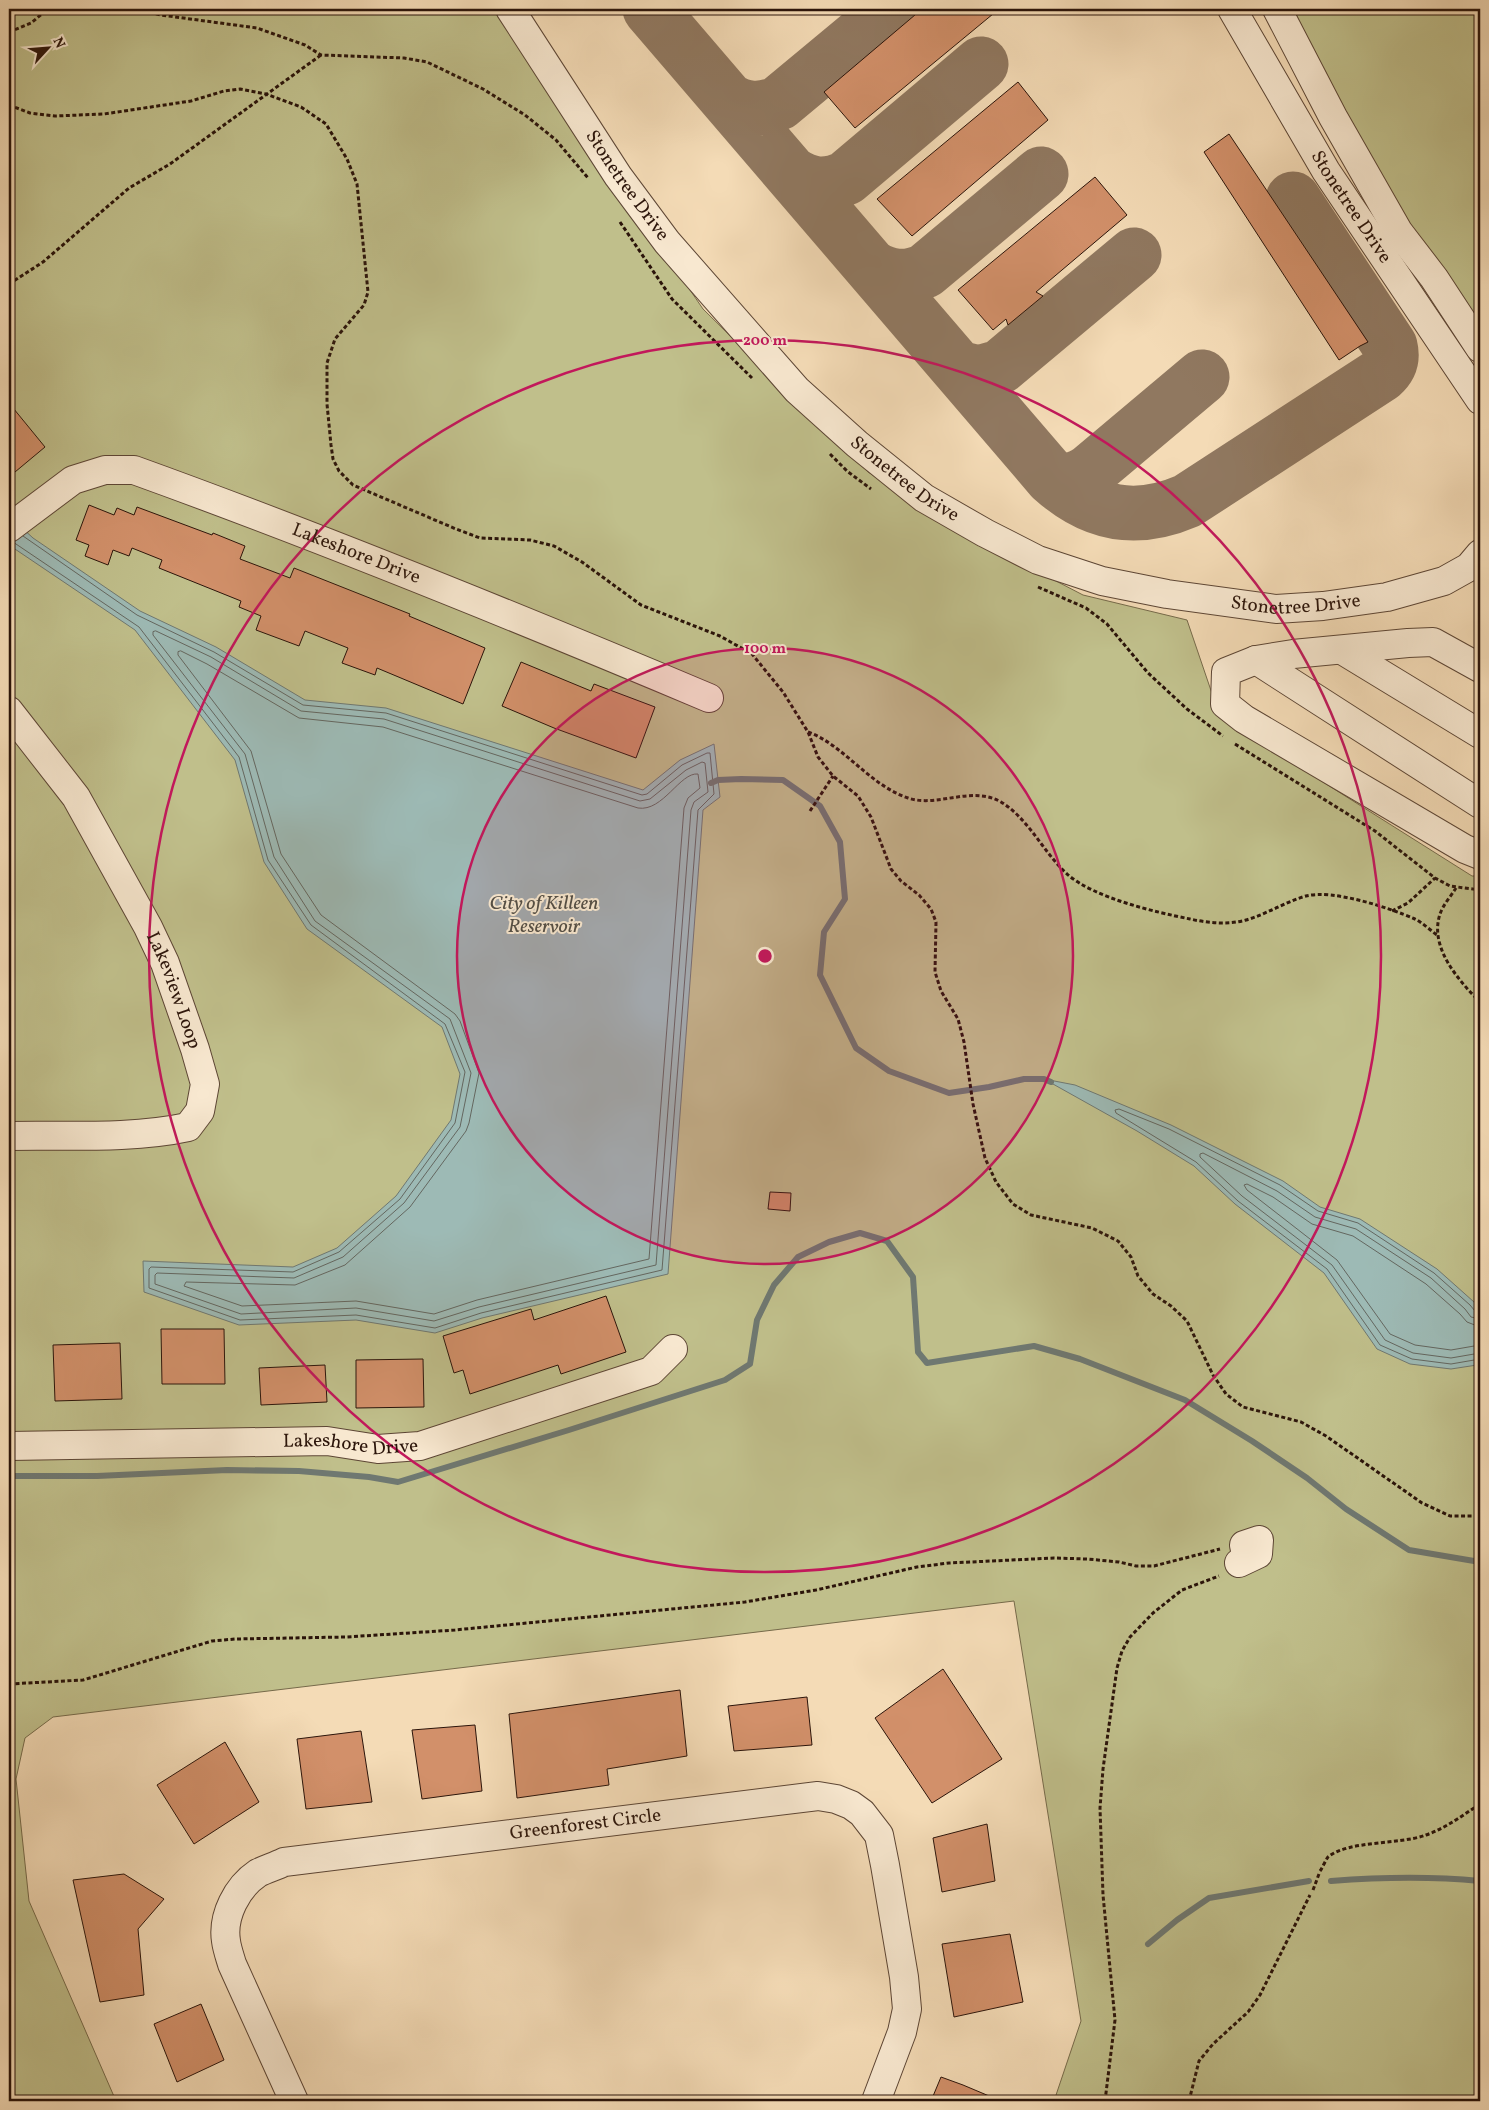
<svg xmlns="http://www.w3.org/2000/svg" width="1489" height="2110" viewBox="0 0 1489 2110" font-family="Vollkorn,serif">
	<rect width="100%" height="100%" fill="#f4dbb6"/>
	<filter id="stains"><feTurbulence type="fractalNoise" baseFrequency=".004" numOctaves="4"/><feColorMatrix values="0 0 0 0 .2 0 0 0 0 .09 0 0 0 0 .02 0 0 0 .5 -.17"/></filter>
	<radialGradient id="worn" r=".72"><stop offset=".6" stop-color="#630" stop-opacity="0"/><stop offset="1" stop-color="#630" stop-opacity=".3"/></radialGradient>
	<path fill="#c0bf8b" stroke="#766a4a" d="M9 9H498L703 309 868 472 979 541 1083 595 1187 620 1220 717 1472 876H1480V2101H1054L1081 2021 1014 1601 53 1717 25 1738 16 1779 29 1901 116 2101H9Z
		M1285 9H1480V333L1400 227Z"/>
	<path fill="#9dbab5" stroke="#6f7871" d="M9 516 33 538 140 611 216 647 305 700 386 708 643 790 680 760 714 744 720 797 703 810 668 1274 482 1318 435 1333 356 1320 239 1325 144 1292 143 1261 293 1267 337 1248 396 1196 451 1120 460 1074 442 1027 307 929 264 862 235 760 135 630 9 545Z
		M1044 1079 1075 1085 1171 1125 1283 1181 1320 1207 1360 1219 1437 1269 1474 1302 1480 1311V1363L1477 1365 1451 1369 1410 1364 1377 1349 1324 1273 1235 1204 1194 1166 1137 1131Z"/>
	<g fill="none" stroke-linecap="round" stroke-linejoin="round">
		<path stroke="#646760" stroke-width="1" d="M13 542 139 627 239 757 268 860 311 925 445 1024 465 1072 455 1123 400 1199 339 1252 293 1272 151 1267 149 1269V1288L240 1320 356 1315 435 1328 481 1313 662 1270 698 810 714 794 710 753H707L682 765 647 794 642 795 386 713 303 705 214 652 137 615 23 536
			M156 631 211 657 301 711 384 719 640 801 650 799 686 770 702 762 705 763 708 792 694 802 691 810 656 1265 479 1307 434 1321 356 1308 241 1314 155 1284V1275L157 1273 294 1278 343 1257 404 1203 460 1127 471 1073 450 1019 315 921 274 857 245 754 153 635V632Z
			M181 651 207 664 299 718 383 727 638 808C663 812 680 772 698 774L700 788 688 798 684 808 649 1259 477 1300 434 1314 356 1301 242 1306 184 1286 186 1282 295 1285 345 1265 410 1207 466 1131 469 1123 479 1073 460 1021 455 1014 321 915 281 854 251 751 178 655V652Z
			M1480 1313 1475 1311 1470 1305 1434 1273 1358 1223 1318 1211 1280 1185 1169 1129 1119 1109 1115 1110 1116 1113 1196 1162 1238 1201 1327 1269 1380 1345 1412 1359 1451 1364 1480 1359
			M1480 1319 1471 1317 1465 1309 1431 1278 1356 1229 1315 1217 1277 1191 1203 1153 1200 1154V1157L1242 1196 1332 1265 1385 1340 1413 1353 1451 1358 1480 1353
			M1480 1327 1467 1322 1460 1314 1426 1284 1353 1236 1312 1224 1273 1197 1247 1184 1244 1185 1247 1190 1337 1260 1390 1334 1415 1345 1451 1350 1480 1345"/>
		<path stroke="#6f7871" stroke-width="6" d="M711 783 718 780 741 779 783 780 820 806 840 842 845 899 824 932 820 975 856 1048 889 1071 949 1093 989 1087 1024 1079H1044L1051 1082
			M9 1476H97L227 1470 299 1471 369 1477 398 1482 569 1430 725 1380 750 1364 757 1320 774 1285 798 1257 829 1242 860 1233 887 1241 913 1277 918 1352 927 1363 1034 1346 1080 1359 1185 1400 1252 1441 1307 1478 1346 1509 1409 1550 1480 1562
			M1331 1881C1381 1877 1430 1876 1480 1881
			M1148 1944 1177 1920 1209 1898 1309 1881"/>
		<path stroke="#907860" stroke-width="55" d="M650 9 1052 478C1093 515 1136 523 1187 501L1381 375C1390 367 1393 358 1390 346L1293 199
			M727 99C744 110 760 111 779 103L892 9
			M792 174C810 186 826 187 846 178L981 64
			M872 267C889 278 906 279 925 271L1041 174
			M958 368 979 373 1000 367 1134 255
			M1052 478C1066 483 1076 480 1089 472L1202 377"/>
	</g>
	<path fill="#d2906a" stroke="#2b140a" d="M922 9H999L855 128 824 92Z
		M1018 82 1048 120 912 236 877 199Z
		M1229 134 1368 342 1360 346 1339 360 1204 152Z
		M1095 177 1127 215 1036 292 1043 296 1008 325 1006 319 993 330 958 290Z
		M9 403 45 447 9 477Z
		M89 505 114 515 117 508 134 515 137 507 212 535 213 533 245 546 240 559 290 578 294 568 410 614 409 616 485 648 463 704 377 668 375 675 342 663 348 648 305 631 299 646 256 630 261 616 239 607 241 601 159 568 162 560 132 548 129 556 113 550 108 565 85 556 89 545 76 540Z
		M521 662 591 691 594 684 655 707 636 758 554 728 502 706Z
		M770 1192 791 1193 790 1211 768 1209Z
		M606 1296 626 1352 561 1374 558 1365 470 1394 463 1370 454 1373 443 1336 531 1309 534 1320Z
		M161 1329H224L225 1384H162Z
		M120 1343 122 1399 55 1401 53 1345Z
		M423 1359 424 1407 356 1408V1360Z
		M325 1365 327 1402 261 1405 259 1368Z
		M943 1669 1002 1759 932 1803 875 1718Z
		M680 1690 687 1756 607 1769 609 1785 517 1798 509 1714Z
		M807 1697 812 1745 734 1751 728 1706Z
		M475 1725 482 1791 422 1799 412 1730Z
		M361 1731 372 1802 306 1809 297 1739Z
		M225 1742 259 1802 194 1844 157 1785Z
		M987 1824 995 1881 942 1892 933 1838Z
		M124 1874 164 1899 138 1929 144 1995 100 2002 73 1880Z
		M1010 1934 1023 2002 954 2017 942 1944Z
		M201 2004 224 2060 177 2082 154 2024Z
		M941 2077 963 2085 1001 2101H931Z"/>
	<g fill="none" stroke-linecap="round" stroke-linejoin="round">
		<g stroke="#5d4635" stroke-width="30">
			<g id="minor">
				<path id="s1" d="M510 9 618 176 667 242 797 390 857 444 924 498 985 533 1038 560 1102 581 1167 594 1276 609 1323 606 1387 597 1444 581 1469 567 1480 554"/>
				<path id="s2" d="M1232 9 1326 171 1480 400"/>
				<path d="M1277 9 1333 117 1398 231 1434 278 1480 348"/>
				<path id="s3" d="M9 528 73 480 105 470H134C328 540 519 618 709 698"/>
				<path d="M1342 650 1480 734"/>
				<path d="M1256 660 1480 804"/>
				<path d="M1480 668 1433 642 1408 643 1293 654 1256 660 1226 672 1225 704 1244 719 1465 849 1480 855"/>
				<path id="s4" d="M9 711 76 797 148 927 165 963 195 1049 205 1084 200 1111 188 1127C133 1139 66 1135 9 1136"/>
				<path id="s5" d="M9 1446 327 1441 378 1449 420 1446 651 1371 673 1349"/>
				<path d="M1239 1563 1258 1554 1259 1540 1244 1545 1247 1559"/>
				<path id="s6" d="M294 2101 232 1964C230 1957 227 1949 226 1941 222 1916 237 1887 258 1873 266 1869 276 1866 284 1862L818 1796 836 1799 851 1805 862 1813 879 1835 885 1865 904 1977 907 2009 902 2032 876 2101"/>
			</g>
		</g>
		<path stroke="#2b140a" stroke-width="3" stroke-dasharray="4 2.5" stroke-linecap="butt" d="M137 9 161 15 257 28 305 45 321 55 404 58 427 62 483 89 525 115 556 140 588 178
			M9 32 31 23 48 9
			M9 105 30 113 55 116 104 114 191 101 224 91 240 89 266 94 301 107 326 124 347 159 357 184 368 292 364 305 335 339 327 363V404L331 445 333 459 339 471 353 485 456 529 480 538 530 540 554 546 582 562 641 605 720 636 752 654 783 692 808 732 818 757 833 776 858 796 871 817 891 869 901 881 919 895 931 909 936 922 935 972 941 991 958 1019 964 1042 973 1104 985 1158 996 1182 1013 1204 1031 1215 1092 1228 1118 1241 1131 1257 1138 1276 1153 1294 1171 1306 1187 1321 1213 1375 1226 1394 1243 1407 1301 1422 1326 1436 1422 1503 1450 1516H1480
			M620 222 672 299 752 378
			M9 284 43 262 129 188 170 164 321 55
			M830 454 847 471 871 489
			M1038 587 1086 608 1107 624 1148 673 1187 709 1223 736
			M808 732C844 745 869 785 908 798 937 808 972 785 1001 802 1029 819 1043 852 1067 874 1094 898 1155 912 1190 919 1208 923 1228 925 1246 920 1267 914 1285 902 1306 896 1333 889 1390 908 1415 919 1423 923 1430 930 1437 935
			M1235 744 1375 831 1435 878 1450 886 1480 890
			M810 811 833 776
			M1456 888C1451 896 1443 905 1440 914 1429 947 1458 980 1480 1002
			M1392 911 1408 903 1435 878
			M9 1684 83 1680 212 1641 235 1639 346 1637 455 1630 745 1602 816 1590 917 1567 949 1563 1054 1558 1087 1559 1119 1562 1136 1566H1154L1220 1549
			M1320 1871C1323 1867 1325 1861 1328 1857 1349 1840 1399 1845 1426 1835 1446 1828 1463 1815 1480 1804
			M1313 1890 1319 1874
			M1105 2101 1115 2020 1103 1895 1100 1808 1103 1769 1117 1668 1122 1651 1130 1637 1153 1613 1182 1590 1219 1576
			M1189 2101 1199 2061 1213 2044 1248 2012 1260 1995 1310 1895"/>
		<use href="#minor" stroke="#f8e8d0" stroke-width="28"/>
	</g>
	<circle cx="765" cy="956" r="308" fill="#c2185b" fill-opacity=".12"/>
	<g fill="none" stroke="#c2185b" stroke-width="2.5">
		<circle cx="765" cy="956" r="308"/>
		<circle cx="765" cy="956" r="616"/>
	</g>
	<g text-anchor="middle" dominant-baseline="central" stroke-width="4" stroke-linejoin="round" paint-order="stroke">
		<g font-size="19" fill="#2b140a" stroke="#f8e8d0">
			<text stroke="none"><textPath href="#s1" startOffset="212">Stonetree Drive</textPath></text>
			<text stroke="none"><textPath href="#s2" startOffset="231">Stonetree Drive</textPath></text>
			<text stroke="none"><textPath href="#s1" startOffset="618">Stonetree Drive</textPath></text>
			<text stroke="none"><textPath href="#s3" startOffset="380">Lakeshore Drive</textPath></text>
			<text stroke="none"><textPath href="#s1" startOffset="1038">Stonetree Drive</textPath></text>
			<text stroke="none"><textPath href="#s4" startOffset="326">Lakeview Loop</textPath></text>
			<text stroke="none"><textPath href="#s5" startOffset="342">Lakeshore Drive</textPath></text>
			<text stroke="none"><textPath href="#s6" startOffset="585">Greenforest Circle</textPath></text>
		</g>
		<g font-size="20" font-style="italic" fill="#534e46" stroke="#f8e8d0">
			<text x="544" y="904">City of Killeen<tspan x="544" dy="23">Reservoir</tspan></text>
		</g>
	</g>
	<circle cx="765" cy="956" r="8" fill="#c2185b" stroke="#f8e8d0" stroke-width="2.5"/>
	<g font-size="15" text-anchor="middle" font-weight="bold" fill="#c2185b" stroke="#f8e8d0" stroke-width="4" stroke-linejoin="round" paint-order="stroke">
		<text x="765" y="345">200 m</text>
		<text x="765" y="653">100 m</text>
	</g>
	<rect width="1489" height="2110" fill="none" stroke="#f4dbb6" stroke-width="30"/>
	<rect x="10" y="10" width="1469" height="2090" fill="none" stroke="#2b140a" stroke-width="2.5"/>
	<rect x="15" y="15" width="1459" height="2080" fill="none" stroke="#2b140a"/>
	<g transform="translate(48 48) rotate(64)" stroke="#f8e8d0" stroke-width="4" paint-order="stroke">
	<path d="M0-4L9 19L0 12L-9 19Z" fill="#2b140a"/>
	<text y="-8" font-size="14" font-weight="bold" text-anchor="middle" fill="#2b140a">N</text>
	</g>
	<rect width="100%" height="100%" filter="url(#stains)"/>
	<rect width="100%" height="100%" fill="url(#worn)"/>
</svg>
